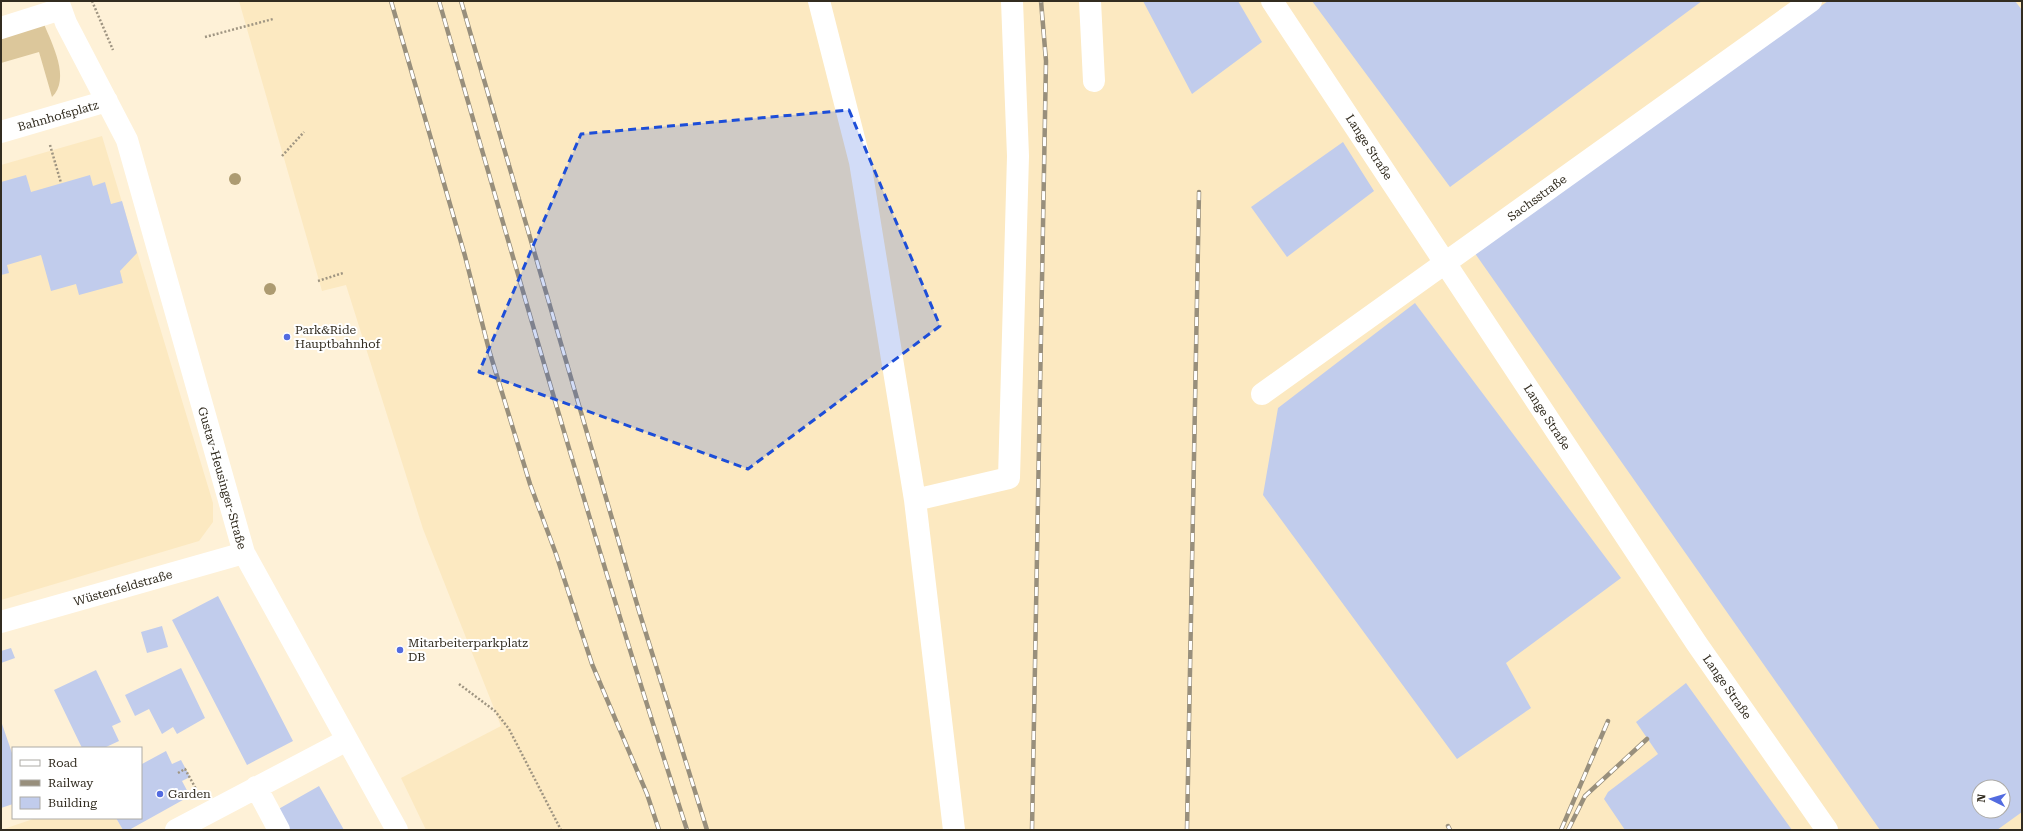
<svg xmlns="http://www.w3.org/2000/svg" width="2023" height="831" viewBox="0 0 2023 831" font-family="'Roboto Serif',serif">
	<rect width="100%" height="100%" fill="#fef1d7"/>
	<path fill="#fce9c1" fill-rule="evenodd" d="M239 1H2022V830H426L401 778 501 726 423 529 346 285 322 291ZM1979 787H2003V811H1979Z
		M102 136 213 503V522L199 541 1 600V165Z
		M36 818H116L123 830H1Z"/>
	<path fill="#dcc79b" d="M44 24C52 44 71 79 52 97L39 52 1 63V37Z"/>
	<path fill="#c1ccec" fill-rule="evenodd" d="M1143 1H1238L1262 42 1192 94Z
		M1312 1H1702L1450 187Z
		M1828 1H2015L2022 10V812L1997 830H1880L1474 252ZM1979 787H2003V811H1979Z
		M1343 142 1374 191 1287 257 1251 207Z
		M26 175 31 192 90 175 93 186 105 182 111 204 122 201 137 253 120 271 123 283 79 295 76 284 51 291 41 255 7 265 9 273 1 275V182Z
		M1415 303 1621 578 1506 663 1531 708 1457 759 1263 495 1278 408Z
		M218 596 293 741 247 765 172 620Z
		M162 626 168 647 147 653 141 632Z
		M11 648 15 658 1 663V651Z
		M181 668 205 718 177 734 173 727 162 734 149 709 135 716 125 695Z
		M96 670 121 722 112 726 119 741 104 748H82L54 690Z
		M1686 683 1792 830H1625L1604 799 1608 792 1658 754 1636 722Z
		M1 721 13 756V804L1 808Z
		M166 751 172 764 181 760 190 777 182 781 190 796 129 830H123L116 818H141V762L142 764Z
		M319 786 344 830H284L275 811Z"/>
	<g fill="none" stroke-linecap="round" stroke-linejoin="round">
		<path stroke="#9f9582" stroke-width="2.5" stroke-dasharray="2 2" stroke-linecap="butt" d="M92 1 113 50
			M205 37 273 19
			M50 145 61 183
			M282 156 304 132
			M318 281 343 273
			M459 684 495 711 509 729 561 830
			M178 773 185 769 196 789"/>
		<path stroke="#fff" stroke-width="22" d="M58 1 66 23 127 140 244 553 397 830
			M819 1 860 162 915 500 1009 478 1018 156 1012 1
			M1090 1 1094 81
			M1272 1 1697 644 1827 830
			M1 28 61 9
			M1 132 107 101
			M1262 394 1811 1
			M915 500 954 830
			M1 622 244 553
			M256 787 279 830
			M176 830 347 740"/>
		<g stroke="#988f7c" stroke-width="4.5">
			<path id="rail" d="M391 1 465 256 489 350 530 484 556 554 592 664 647 794 659 830
				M439 1C519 278 598 556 687 830
				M461 1 639 611 707 830
				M1448 826 1450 830
				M1032 830 1046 61 1041 1
				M1187 830 1199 192
				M1561 830 1608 721
				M1568 830 1585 796 1647 739"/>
		</g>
		<use href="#rail" stroke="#fff" stroke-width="3" stroke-dasharray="9" stroke-linecap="butt"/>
	</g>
	<g fill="#ad9b71">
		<circle cx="235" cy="179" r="6"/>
		<circle cx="270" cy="289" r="6"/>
	</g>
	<path fill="#1d4ed8" fill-opacity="0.2" stroke="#1d4ed8" stroke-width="3" stroke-dasharray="8 5" stroke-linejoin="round" d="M849 110 940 326 748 469 479 372 581 134Z"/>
	<g fill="#526be0" stroke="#fff" stroke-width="1.5">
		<circle cx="287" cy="337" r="4"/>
		<circle cx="400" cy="650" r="4"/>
		<circle cx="160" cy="794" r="4"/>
	</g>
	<g text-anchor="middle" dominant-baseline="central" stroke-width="4" stroke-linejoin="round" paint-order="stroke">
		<g font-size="12" fill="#322c20" stroke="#fff">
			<text transform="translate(58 116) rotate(-16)">Bahnhofsplatz</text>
			<text transform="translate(1369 147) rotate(57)">Lange Straße</text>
			<text transform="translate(1537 198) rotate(-36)">Sachsstraße</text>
			<text transform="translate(1547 417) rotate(57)">Lange Straße</text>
			<text transform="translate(222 478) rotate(74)">Gustav-Heusinger-Straße</text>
			<text transform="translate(123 588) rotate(-16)">Wüstenfeldstraße</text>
			<text transform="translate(1727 687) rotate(55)">Lange Straße</text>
		</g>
		<g font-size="12" fill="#322c20" stroke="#fff" text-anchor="start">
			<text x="295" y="330">Park&amp;Ride<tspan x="295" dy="14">Hauptbahnhof</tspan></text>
			<text x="408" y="643">Mitarbeiterparkplatz<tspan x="408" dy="14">DB</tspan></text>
			<text x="168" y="794">Garden</text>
		</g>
	</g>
	<rect width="2023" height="831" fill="none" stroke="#322c20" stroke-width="4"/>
	<rect x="12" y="747" width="130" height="72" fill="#ffffff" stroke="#adaba6"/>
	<rect x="20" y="760" width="20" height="6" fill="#ffffff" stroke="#adaba6"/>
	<text x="48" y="767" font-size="12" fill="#322c20">Road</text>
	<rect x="20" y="780" width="20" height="6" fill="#988f7c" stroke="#adaba6"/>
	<text x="48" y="787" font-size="12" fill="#322c20">Railway</text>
	<rect x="20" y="797" width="20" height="12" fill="#c1ccec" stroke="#adaba6"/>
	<text x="48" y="807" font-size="12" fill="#322c20">Building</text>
	<g transform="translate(1991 799) rotate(275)"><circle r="19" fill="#ffffff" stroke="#adaba6"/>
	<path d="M0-3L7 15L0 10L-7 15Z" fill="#526be0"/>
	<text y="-6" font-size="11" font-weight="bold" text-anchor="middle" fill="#322c20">N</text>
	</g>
</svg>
